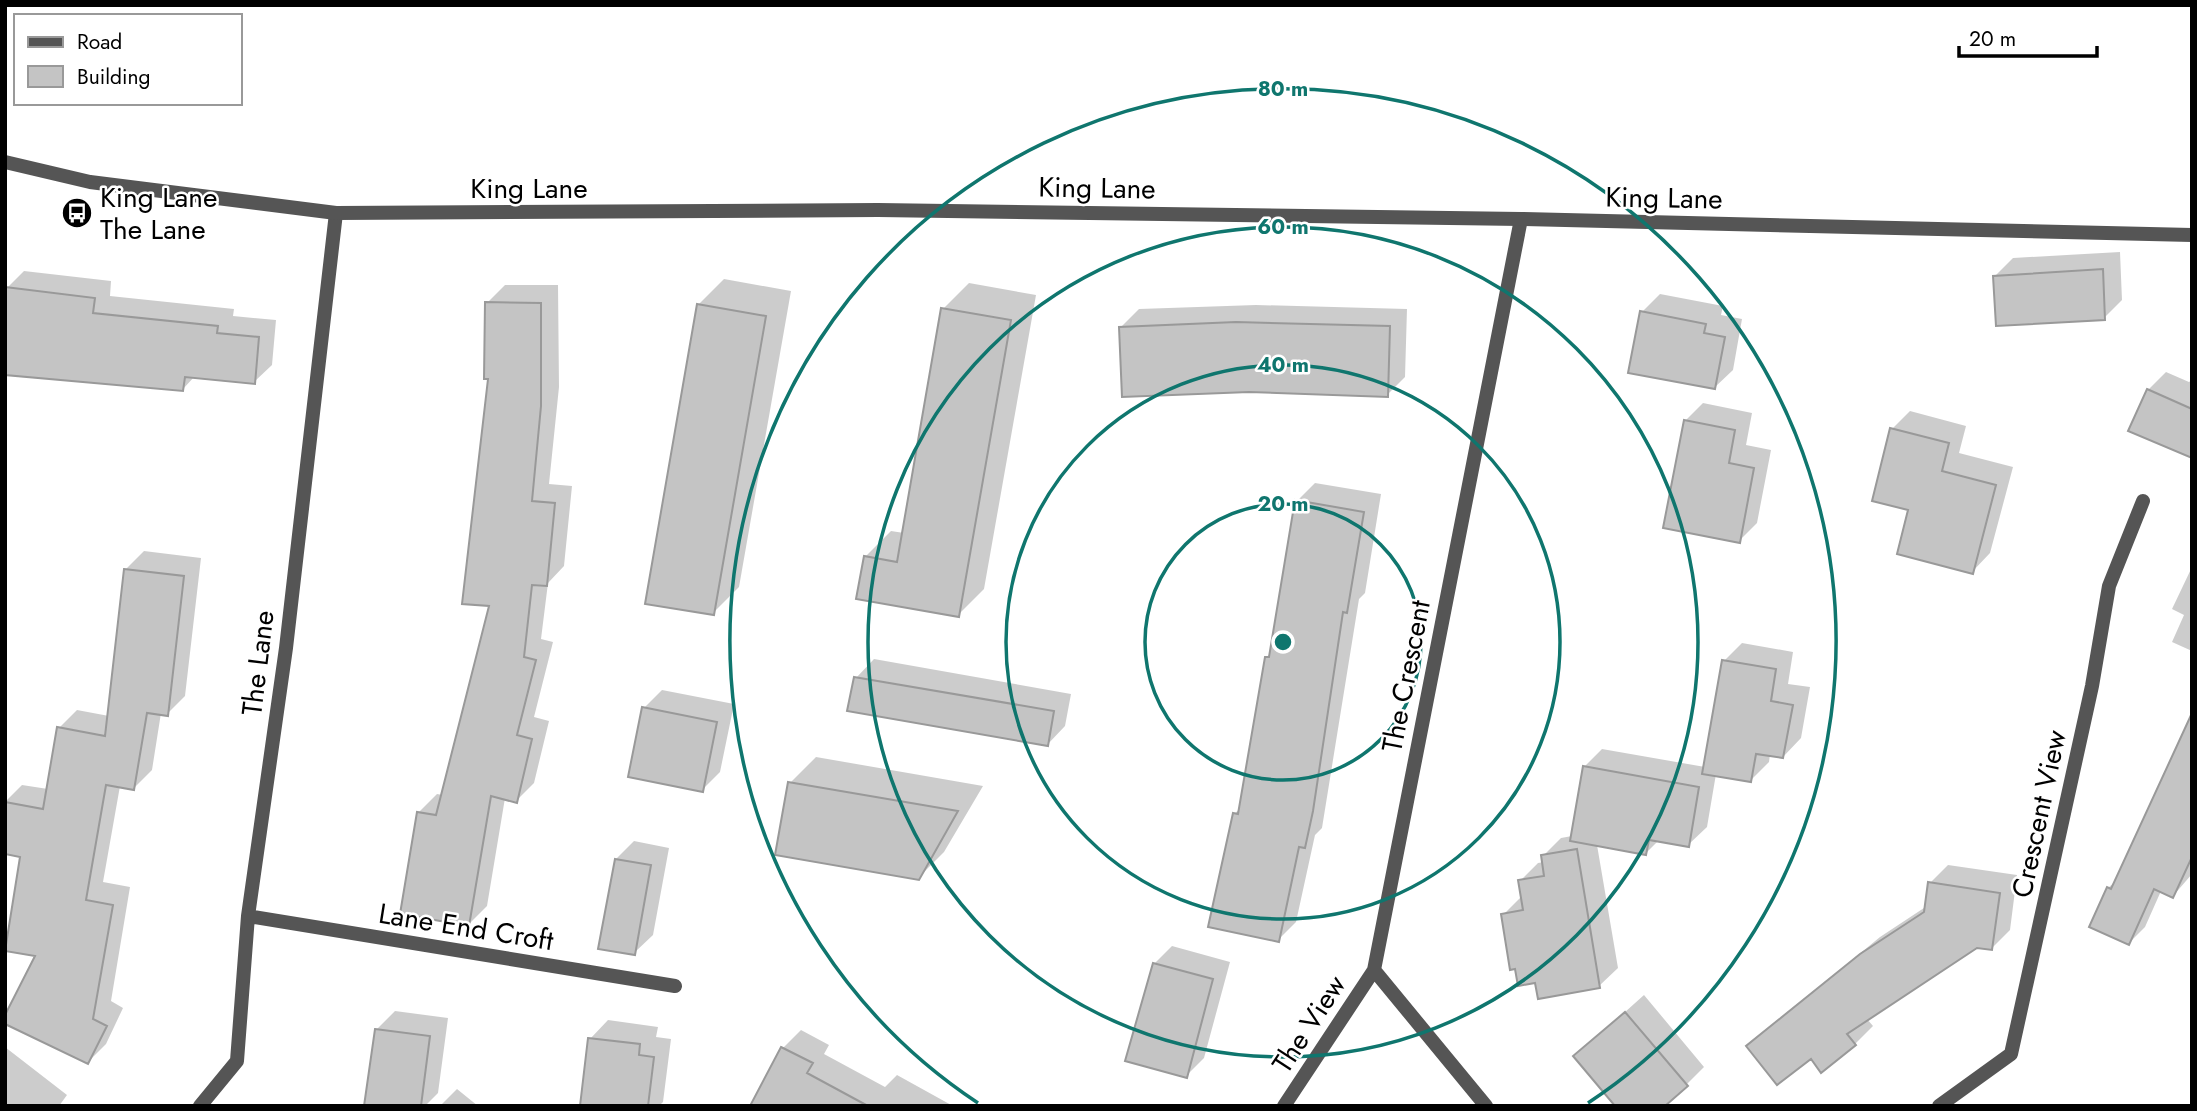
<svg xmlns="http://www.w3.org/2000/svg" width="2197" height="1111" viewBox="0 0 2197 1111" font-family="Jost,sans-serif">
	<rect width="100%" height="100%" fill="#fff"/>
	<path fill="#0003" d="M2120 252 2122 300 2104 318 1995 276 2013 258Z
		M24 271 111 281 110 296 234 309 233 316 276 320 272 365 254 382 195 376 183 389 5 373 7 288Z
		M724 279 791 291 739 587 713 613 698 305Z
		M969 283 1036 295 984 589 958 615 865 557 891 531 904 533 943 309Z
		M505 285H558L559 387 549 484 572 486 564 566 548 583 541 639 553 642 534 717 549 721 534 783 516 801 505 798 487 906 469 924 419 812 437 794 443 795 491 605 487 303Z
		M1660 294 1723 306 1721 315 1742 319 1733 370 1714 388 1642 312Z
		M1256 305 1407 309 1405 377 1387 395 1121 327 1139 309Z
		M2166 372 2189 382 2192 380V456L2148 390Z
		M1703 403 1752 413 1746 445 1771 450 1757 523 1739 541 1685 421Z
		M1910 411 1966 426 1959 453 2013 467 1990 553 1972 572 1910 509 1892 429Z
		M1315 483 1381 494 1365 593 1359 599 1322 828 1315 835 1296 922 1278 940 1234 814 1241 808 1266 658 1272 652 1297 501Z
		M144 551 201 558 185 696 167 714 161 713 152 770 134 788 120 786 103 882 130 887 111 1001 123 1008 106 1044 88 1062 38 955 22 855 5 852V802L22 785 48 789 59 728 77 710 109 716 126 569Z
		M2192 567V651L2172 642 2184 615 2172 609Z
		M1742 643 1793 652 1788 684 1810 687 1801 738 1783 757 1770 754 1769 762 1751 780 1716 774 1707 827 1688 845 1659 840 1646 853 1597 845 1618 968 1599 986 1536 981 1503 915 1521 897 1520 881 1538 863 1544 862 1543 856 1561 838 1572 836 1584 767 1602 749 1705 767 1724 661Z
		M874 659 1071 694 1065 726 1047 745 856 678Z
		M662 690 734 704 720 772 702 790 644 708Z
		M2192 716V874L2173 896 2161 891 2145 927 2129 943 2108 888 2117 880Z
		M816 757 983 786 944 852 918 878 790 783Z
		M634 841 669 848 653 935 634 953 616 859Z
		M1948 865 2017 875 2010 930 1992 948 1977 946 1867 1019 1873 1026 1855 1044 1811 1057 1748 1046 1880 937 1927 906 1930 883Z
		M1172 946 1230 962 1204 1058 1186 1076 1154 964Z
		M1644 995 1704 1067 1686 1085 1576 1056Z
		M395 1011 448 1018 438 1093 425 1106H381L377 1029Z
		M608 1020 658 1027 656 1037 671 1039 663 1102 659 1106H581L590 1039Z
		M801 1030 829 1045 824 1054 885 1087 897 1075 953 1106H752L783 1048Z
		M5 1047 67 1095 59 1106H5Z
		M457 1089 478 1106H440Z"/>
	<path fill="#c4c4c4" stroke="#999" stroke-width="2" d="M2103 269 2105 320 1996 326 1993 276Z
		M5 287 95 298 93 313 218 326 217 333 259 337 255 384 185 377 183 391 5 375Z
		M485 302 541 303V406L532 501 555 503 547 586 532 585 524 657 536 660 517 735 532 739 517 803 491 796 469 926 400 914 417 812 436 815 489 606 462 604 488 379H484Z
		M697 304 766 316 714 615 645 604Z
		M941 308 1011 320 959 617 856 599 864 556 897 562Z
		M1640 311 1706 324 1704 333 1725 337 1715 389 1628 373Z
		M1236 322 1390 326 1388 397 1249 392 1122 397 1119 327Z
		M2147 389 2192 409V458L2128 431Z
		M1684 420 1735 430 1729 463 1754 468 1740 543 1663 528Z
		M1890 428 1949 443 1942 471 1996 485 1973 574 1897 554 1908 510 1872 501Z
		M1295 500 1364 512 1347 613 1343 612 1313 811 1305 848 1299 847 1279 942 1208 927 1233 813 1238 814 1265 657H1269Z
		M124 569 184 576 168 716 147 713 134 790 106 785 86 900 113 905 93 1019 107 1026 88 1064 5 1024V1015L35 956 5 951 20 857 5 854V802L43 809 57 727 105 736Z
		M1722 660 1776 669 1771 701 1793 705 1783 758 1756 754 1751 782 1702 774Z
		M854 677 1054 711 1048 746 847 711Z
		M642 707 717 722 703 792 628 777Z
		M2192 713V857L2173 898 2154 889 2129 945 2089 927 2107 887 2111 889Z
		M1583 766 1699 787 1689 847 1649 840 1646 855 1570 841Z
		M788 782 958 811 919 880 775 855Z
		M1577 849 1600 988 1538 999 1535 983 1518 986 1515 969 1510 970 1501 914 1523 910 1518 880 1544 876 1541 855Z
		M615 859 651 865 635 955 598 949Z
		M1928 882 2000 893 1992 950 1977 948 1847 1034 1856 1045 1821 1073 1811 1059 1777 1085 1746 1046 1860 954 1924 912Z
		M1153 963 1213 979 1187 1078 1125 1061Z
		M1625 1012 1688 1086 1665 1106H1615L1573 1056Z
		M375 1029 430 1036 421 1106H364Z
		M588 1038 640 1044 639 1055 654 1057 648 1106H580Z
		M781 1047 813 1063 807 1073 868 1106H750Z"/>
	<g fill="none" stroke-linecap="round" stroke-linejoin="round">
		<path stroke="#555" stroke-width="14" d="M248 916 675 986
			M200 1106 237 1061 248 916 286 648 336 213
			M1284 1106 1374 970
			M1486 1106 1374 970 1521 219
			M1939 1106 2011 1054 2092 686 2109 586 2143 501"/>
		<path stroke="#555" stroke-width="14" d="M5 162 90 182 336 213 878 210 1521 219 2192 235"/>
	</g>
	<g fill="none" stroke="#0f766e" stroke-width="3.5">
		<circle cx="1283" cy="642" r="138"/>
		<circle cx="1283" cy="642" r="277"/>
		<circle cx="1283" cy="642" r="415"/>
		<path d="M978 1103A553 553 0 1 1 1588 1103"/>
	</g>
	<defs>
		<g id="bus-disc" transform="scale(1.575)"><circle r="9.5" fill="#000" stroke="#fff"/><path d="M-5-6H5V4H4V6H2V4H-2V6H-4V4H-5ZM-3.5-4V0h7V-4ZM-3.5 1.2v1.5H-2V1.2ZM2 1.2v1.5H3.5V1.2Z" fill="#fff"/></g>
	</defs>
	<g fill-rule="evenodd">
		<use href="#bus-disc" x="77" y="213"/>
	</g>
	<g text-anchor="middle" dominant-baseline="central" stroke-width="5" stroke-linejoin="round" paint-order="stroke">
		<g font-size="28" fill="#000" stroke="#fff">
			<text x="529" y="188">King Lane</text>
			<text transform="translate(1097 188) rotate(1)">King Lane</text>
			<text transform="translate(1664 198) rotate(1)">King Lane</text>
			<text transform="translate(258 663) rotate(-83)">The Lane</text>
			<text transform="translate(1406 676) rotate(-79)">The Crescent</text>
			<text transform="translate(2039 814) rotate(-78)">Crescent View</text>
			<text transform="translate(466 927) rotate(9)">Lane End Croft</text>
			<text transform="translate(1309 1024) rotate(-57)">The View</text>
		</g>
		<g font-size="28" fill="#000" stroke="#fff" text-anchor="start">
			<text x="100" y="197">King Lane<tspan x="100" dy="32">The Lane</tspan></text>
		</g>
	</g>
	<circle cx="1283" cy="642" r="10" fill="#0f766e" stroke="#fff" stroke-width="3.5"/>
	<g font-size="21" text-anchor="middle" font-weight="bold" fill="#0f766e" stroke="#fff" stroke-width="5" stroke-linejoin="round" paint-order="stroke">
		<text x="1283" y="96">80 m</text>
		<text x="1283" y="234">60 m</text>
		<text x="1283" y="372">40 m</text>
		<text x="1283" y="511">20 m</text>
	</g>
	<rect width="2197" height="1111" fill="none" stroke="#000000" stroke-width="14"/>
	<rect x="14" y="14" width="228" height="91" fill="#ffffff" stroke="#999999" stroke-width="2"/>
	<rect x="28" y="37" width="35" height="10" fill="#555555" stroke="#999999" stroke-width="2"/>
	<text x="77" y="49" font-size="21" fill="#000000">Road</text>
	<rect x="28" y="66" width="35" height="21" fill="#c4c4c4" stroke="#999999" stroke-width="2"/>
	<text x="77" y="84" font-size="21" fill="#000000">Building</text>
	<path d="M1959 46v10h138v-10" fill="none" stroke="#000000" stroke-width="3.5"/>
	<text x="1969" y="46" font-size="21" fill="#000000" stroke="#ffffff" stroke-width="5" paint-order="stroke">20 m</text>
</svg>
